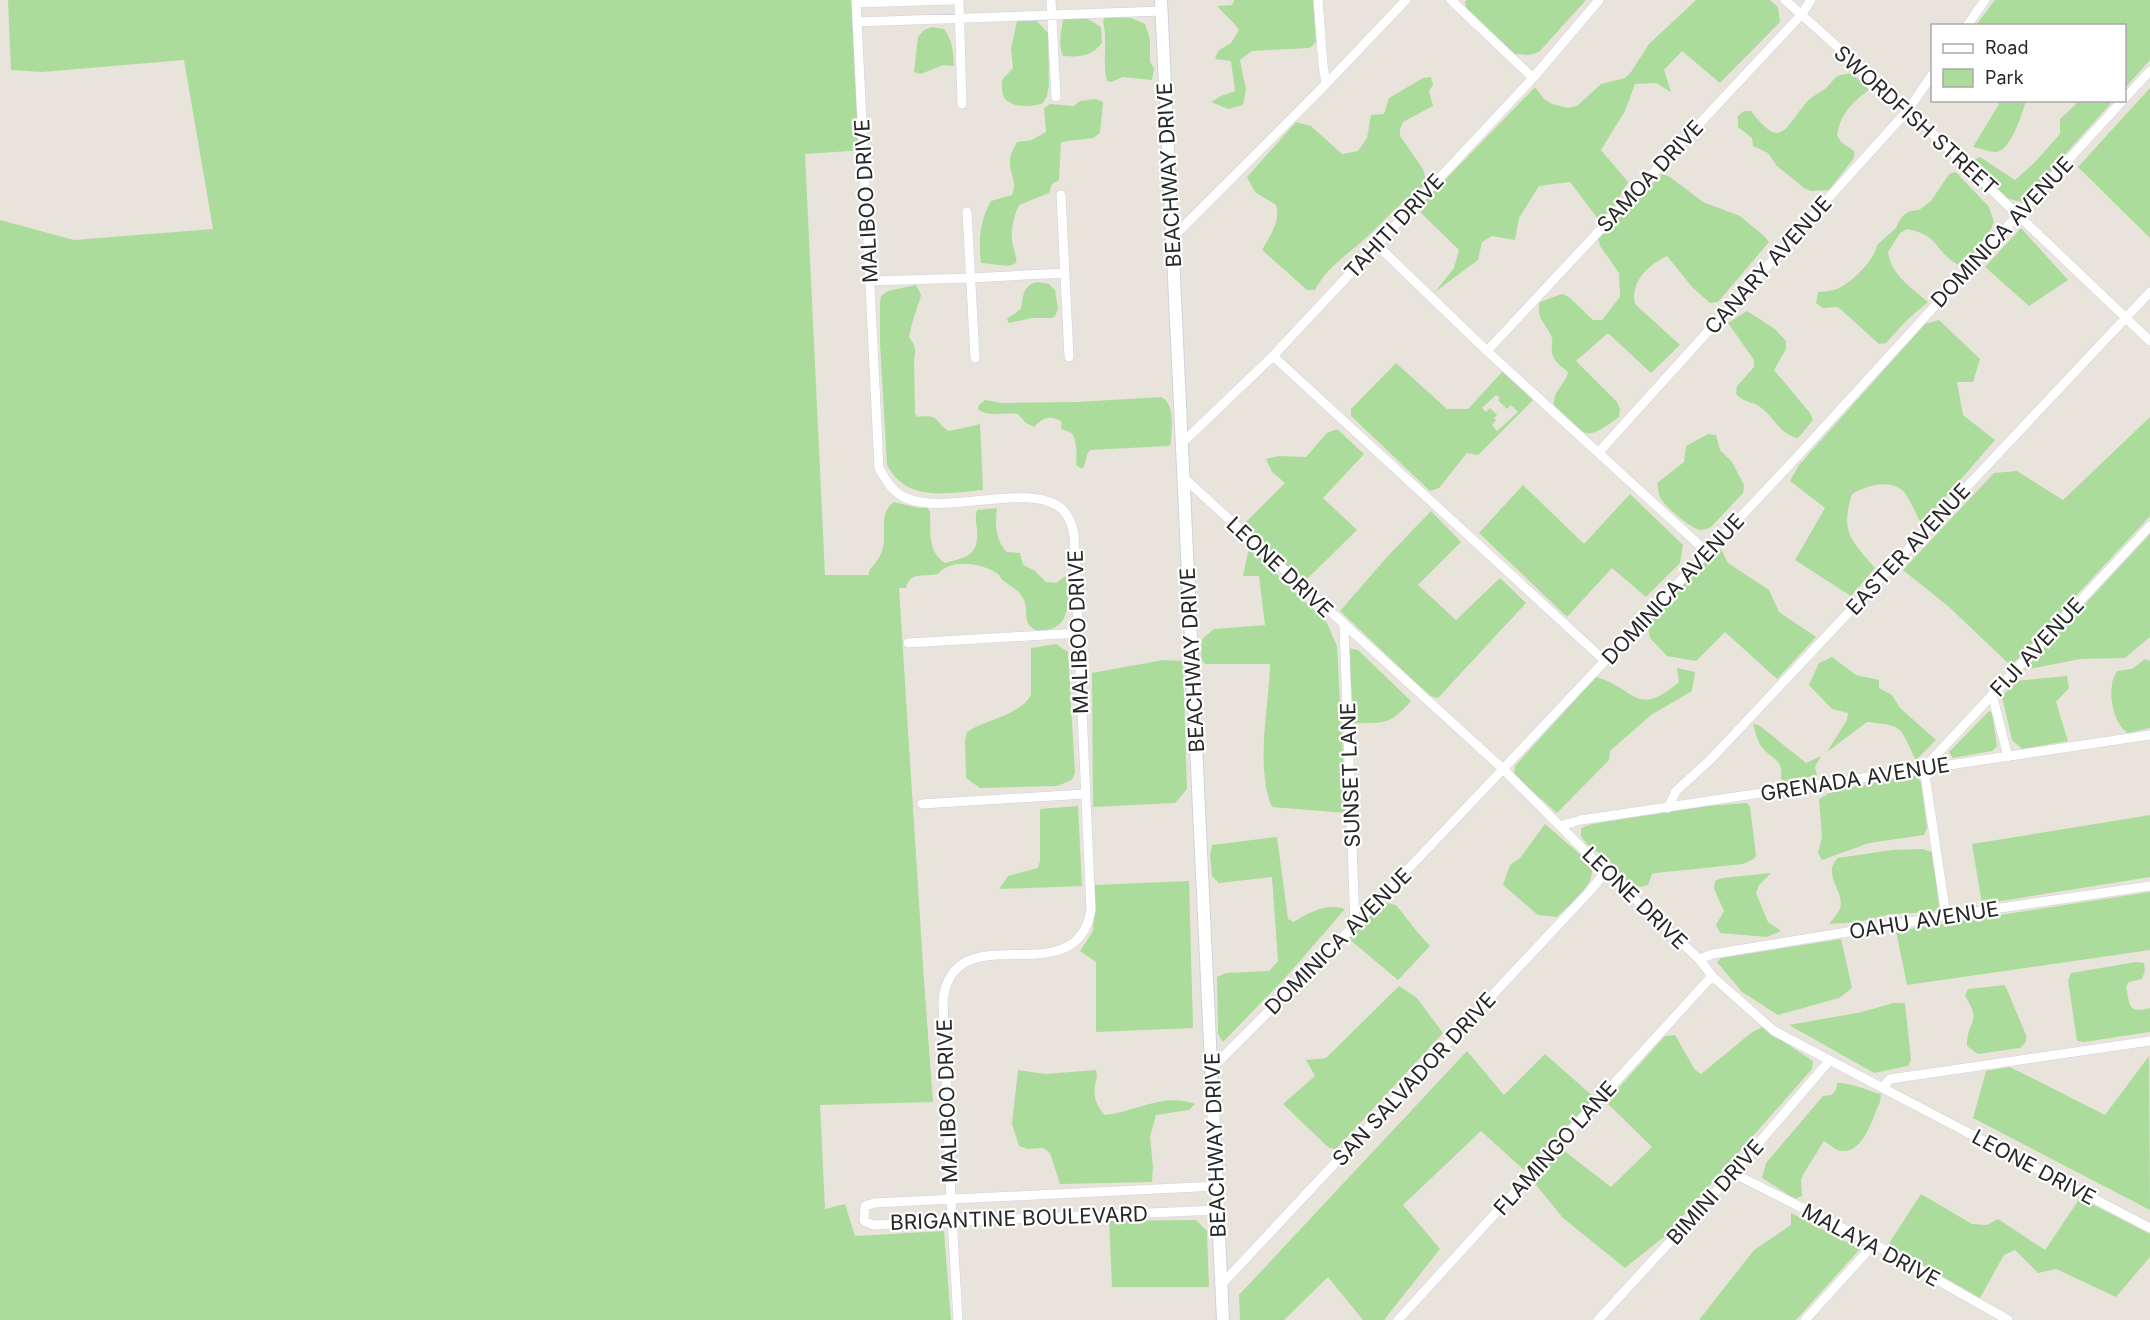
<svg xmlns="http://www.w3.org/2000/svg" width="2150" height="1320" viewBox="0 0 2150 1320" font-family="Inter,sans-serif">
	<rect width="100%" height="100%" fill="#e9e4db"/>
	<path fill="#abdc9b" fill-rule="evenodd" d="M8 0H859L864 150 805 154 825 575H869V571C874 564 879 560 882 551 888 534 877 514 894 502L919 508 927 507 930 512C931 532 927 551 945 563 967 557 979 556 977 529 976 522 975 518 977 510L997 508C995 525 995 540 1007 552L1020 553 1023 565 1034 570 1046 582 1056 583 1067 575C1067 595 1074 625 1047 630 1042 632 1034 631 1030 626 1024 620 1028 608 1024 600 1020 590 1011 587 1004 581 1001 579 1001 577 998 574 982 563 951 558 938 574 925 577 910 571 906 588H899L924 981 933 1102 820 1105 825 1209 845 1204 855 1236 944 1231 951 1320H0V220L74 240 213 229 184 60 42 72 11 70Z
		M1234 0H1313L1316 42 1310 48 1252 51 1240 60 1246 90 1243 105 1228 109 1211 102 1221 96 1235 91 1231 61 1215 59 1218 51 1231 43 1239 30C1233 20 1224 15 1217 6L1232 5Z
		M1467 0H1586L1539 52 1529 55 1515 54 1467 11 1465 2Z
		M1696 0H1770L1778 7 1780 22 1720 83 1682 51 1664 70 1671 92 1656 83 1635 84 1625 111 1601 150 1628 182 1612 210 1598 219 1570 182 1539 186 1519 218 1515 240 1492 236 1482 242 1478 260 1435 292 1454 268 1459 250 1421 213V205L1535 87 1544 99 1552 104 1568 108 1577 106 1601 84 1625 78 1631 72 1649 44Z
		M1995 0H2150V60L2125 88 2124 26 1976 25Z
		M1083 16 1101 27 1102 43C1091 57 1080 57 1063 56 1058 44 1061 33 1063 20L1067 18Z
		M1105 17 1131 18 1145 24 1150 39V62L1154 68 1152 80 1123 77 1111 82 1107 81C1102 62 1108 41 1103 21Z
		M1034 18 1048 33 1049 85 1047 96 1043 103C1033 107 1013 108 1005 99 1001 94 1002 86 1002 80L1013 68 1011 49 1017 21Z
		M932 27 944 29C953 41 953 51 954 66L943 65 921 74 914 72 918 37 924 30Z
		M1852 73 1869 90C1852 102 1840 115 1837 135L1841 142 1854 151V158L1829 190 1811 191 1804 188 1777 166 1768 153 1753 146 1752 138 1738 127V116L1744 111H1751C1780 148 1782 133 1805 104 1811 96 1821 93 1828 86 1831 83 1834 78 1838 76 1842 74 1848 74 1852 73Z
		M1431 77 1433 85 1429 91 1433 106 1403 122 1400 129V136L1423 169 1427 184C1404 198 1387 218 1367 237 1348 254 1327 267 1315 290H1307L1262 250C1270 236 1281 221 1276 205L1255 192 1247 177 1296 122 1311 126 1342 154 1358 151 1367 138 1371 115 1384 114 1389 98 1423 78Z
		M2150 88V238L2078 167Z
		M1096 99 1103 102 1100 133 1093 138 1061 142 1059 180 1052 184 1049 193 1019 205C1013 218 1009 235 1014 249 1015 255 1017 257 1016 263L1009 266 981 263C978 240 980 221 991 201L1012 195C1018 182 1009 173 1010 161 1010 154 1014 148 1017 142L1032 140 1046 132 1044 108 1050 104 1074 106 1080 101Z
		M1996 101H2026C2022 113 2011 151 1996 152 1989 152 1980 148 1973 147L1999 104Z
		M2075 101H2113L2022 202 2006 198 1969 162 1980 157 2015 180 2035 162 2060 134V119L2076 104Z
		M1956 172 1989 207 1994 222 1991 229 1972 255 1958 265C1934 251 1940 235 1907 229L1900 233 1888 252C1891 275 1912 288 1928 302L1908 319 1886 343 1879 344 1838 307 1823 308 1816 303 1818 292C1824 291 1831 291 1837 289 1851 283 1875 260 1877 245L1896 228 1899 221 1904 215 1910 211 1919 210 1931 201 1949 174Z
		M1662 174 1670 177 1703 202 1740 216 1764 236 1769 242 1718 302 1710 303 1693 288 1667 256C1648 265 1630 282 1635 304L1680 345 1651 373 1608 333 1576 361 1617 402 1620 409 1619 417C1582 445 1585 434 1554 405 1553 390 1565 386 1568 372 1561 366 1554 362 1552 353 1551 348 1553 343 1552 338 1547 324 1535 319 1540 302L1562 294 1569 297 1593 320H1602L1620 297 1619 273 1600 246 1598 238Z
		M2021 228 2068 280 2029 306 1985 267Z
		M1037 282 1049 284 1055 290 1058 309 1055 316 1052 318H1032L1009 323 1007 319 1021 309C1023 297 1023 285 1037 282Z
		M916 285 921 295 920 299 913 320 909 337C916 347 916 349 914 360L915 413 917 417C942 414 933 422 949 431L977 425 980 423 983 490C947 493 907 503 887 465L880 343V304L881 296 888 291Z
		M1747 311 1775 329 1786 341V349L1774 370 1810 413 1813 420 1798 438C1779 435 1773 414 1757 405 1749 401 1743 402 1736 394L1737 386 1754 367V360L1728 323Z
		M1939 320 1980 359 1973 382H1957L1963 415 1995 440 1922 524C1916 516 1909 495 1902 490 1887 479 1866 486 1852 494 1840 532 1851 540 1875 568L1851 596 1795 560 1825 508 1790 481 1799 465 1925 324Z
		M1396 363 1447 409H1468L1503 371 1533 400 1478 455 1467 453 1439 488 1430 491 1351 416V409ZM1496 395 1500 398 1498 400 1507 409 1511 405 1518 412 1497 431 1492 425 1496 420 1494 418 1497 415 1490 408 1486 412 1482 408Z
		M1161 397C1176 404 1171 429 1171 444L1168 446 1090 450C1085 456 1087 464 1082 469L1076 465C1077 454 1077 443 1072 433L1061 429 1062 422C1050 414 1042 418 1034 427L1026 423 1018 414C1006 412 988 418 978 409L979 405 985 400 1002 403 1077 402Z
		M2150 417V516L2011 666 1949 607 1903 570 1994 473 2017 471 2063 500Z
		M1337 429 1364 454 1323 498 1357 530 1305 581 1240 528 1285 483 1272 472 1266 459 1279 456 1306 457 1327 433Z
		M1708 434 1716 435 1720 450 1732 462 1744 485 1743 493 1711 527C1706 529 1702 531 1697 529 1687 525 1664 506 1660 497 1658 493 1658 487 1657 483L1684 462 1686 446Z
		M1523 485 1584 544 1630 494 1683 545 1680 563 1646 597 1612 568 1567 617 1479 533Z
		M1431 511 1461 542 1418 585 1456 620 1500 578 1526 603 1438 698 1430 696 1340 611 1387 557Z
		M2150 534V637L2125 658 2080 659 2024 670Z
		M1249 547 1327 623 1337 646 1346 813 1272 807C1255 767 1269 707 1270 664H1206L1201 660 1202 639 1214 629 1265 625 1259 576H1243Z
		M1721 549 1728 563 1769 590 1779 612 1816 637 1777 679 1725 632 1696 661 1667 656 1650 638 1647 622 1708 556Z
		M1056 644 1068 652 1075 773 1072 780 1057 786 980 788 966 778 965 740 967 732C987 719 1019 716 1031 695V648Z
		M1348 648 1358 650 1411 701C1390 725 1385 723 1354 723Z
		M1832 657 1856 675 1879 680V688L1892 695 1900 708 1936 740 1916 760C1899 727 1906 726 1867 722L1827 752 1847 720 1848 713 1832 709 1809 685 1819 663Z
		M2145 659 2150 661V728L2128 733C2115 726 2109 699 2112 685 2112 680 2115 675 2117 671L2132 669Z
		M1163 660 1183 661 1187 789 1175 803 1093 807 1092 673Z
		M1677 668 1695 672 1692 691 1651 715 1610 751 1609 760 1557 813 1514 775 1515 766 1596 677C1636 688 1635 719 1679 682Z
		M2067 676 2069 688 2056 702 2068 741 2022 749 2012 740 2002 697 2015 681Z
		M1989 711 1992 713 1997 746 1992 751 1953 758 1949 752Z
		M1753 723 1760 726 1806 763 1821 756 1815 767 1817 775 1785 784 1781 778C1784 758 1770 759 1761 746 1757 740 1755 730 1753 723Z
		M1910 776H1917L1921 783 1927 828 1924 835 1869 843 1822 860 1818 853 1822 837 1819 799 1832 791Z
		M1747 803 1750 807 1756 855 1754 859 1743 864 1656 873 1652 874 1648 885 1640 887 1629 883 1599 853 1586 843 1581 836V828L1592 824 1707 806Z
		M1078 806 1082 886 999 889 1008 876 1038 868 1040 861V809Z
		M2150 815V877L1982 904 1972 844Z
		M1545 824 1590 863C1600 883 1570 904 1557 917L1538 915 1503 885 1510 865 1520 858Z
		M1277 837 1288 919 1294 922C1310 912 1326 903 1345 909L1285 978 1223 1042 1218 1034 1217 977 1226 973 1269 971 1278 961 1272 877 1219 883 1212 876 1210 855 1212 845Z
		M1923 849 1934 853 1939 907 1933 912 1890 914 1859 922 1829 924C1834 918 1841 911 1841 903 1840 887 1823 872 1838 858L1892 850Z
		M1771 873 1759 885 1756 893 1768 922 1781 931 1767 937 1720 933 1716 925 1724 911 1714 889 1715 881 1722 878Z
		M1189 881 1193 1028 1096 1032V962L1080 951 1093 931 1095 885Z
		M2150 892V950L1907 985 1896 931Z
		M1382 902 1396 905 1419 934 1430 946 1398 980 1349 939Z
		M1841 939 1852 988 1839 998 1778 1015 1742 992 1717 962 1721 958Z
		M2136 962 2144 963 2145 971 2142 979 2129 982 2126 987C2130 1005 2128 1014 2150 1008V1032L2084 1042 2077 1041 2068 980 2071 973Z
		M2005 985 2026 1035V1042L2020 1048 1978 1054 1967 1046C1967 1018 1983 1024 1965 996L1968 989Z
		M1399 986 1417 998 1443 1033 1336 1149 1329 1148 1283 1104 1315 1076 1306 1060 1326 1058Z
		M1893 1003H1905L1911 1060 1908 1066 1874 1073 1789 1025 1862 1012Z
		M1762 1027 1813 1061 1812 1069 1665 1236 1625 1268 1563 1218 1532 1180 1563 1150 1611 1187 1652 1147 1606 1102 1665 1036 1675 1035 1695 1070 1701 1074 1751 1033Z
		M1467 1051 1504 1095 1545 1054 1595 1098 1524 1170 1481 1131 1403 1205 1440 1249 1384 1320H1363L1328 1277 1284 1320H1240L1239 1295Z
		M2149 1056 2150 1210 1973 1118 1986 1071 2010 1067 2105 1115Z
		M1018 1070 1045 1074 1096 1070C1098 1077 1096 1079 1095 1086 1093 1098 1097 1106 1105 1115 1135 1112 1164 1092 1195 1104L1189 1110 1156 1115 1150 1137 1153 1167 1152 1182 1060 1184 1050 1153 1043 1148 1027 1149 1019 1146 1012 1124Z
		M1837 1083C1853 1083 1865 1090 1881 1094L1880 1102C1872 1119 1864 1153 1841 1151 1835 1150 1829 1144 1824 1141L1804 1173 1801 1180 1802 1196 1795 1199 1762 1178 1766 1163 1823 1096 1831 1095 1836 1090Z
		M1921 1194 1972 1224 1987 1225 1998 1219 2045 1250 2080 1198 2150 1234V1257L2116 1297 2056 1269 2038 1273 2015 1250 2004 1255 1980 1298 1888 1245Z
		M1791 1213 1860 1249 1796 1320H1699L1754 1250 1791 1225Z
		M1196 1220 1207 1231 1209 1287H1112L1109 1221Z"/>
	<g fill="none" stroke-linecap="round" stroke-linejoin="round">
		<g stroke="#d0d1e0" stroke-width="10">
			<path id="minor" d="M856 0 879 468C886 480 892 492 906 498 946 516 1029 481 1062 509 1069 516 1072 524 1074 534L1091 910C1076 998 954 911 943 1000L951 1200 958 1320
				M959 0 962 104
				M1051 0 1056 97
				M1318 0 1323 65 1326 84
				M1451 0 1533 78
				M1785 0 1908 110 2150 341
				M856 3 953 0
				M857 22 1161 11
				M1967 26 1985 0
				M2124 99 2150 71
				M1061 195 1069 357
				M967 212 975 358
				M1172 238 1326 84 1406 0
				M1377 245 1487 351 1707 552
				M870 281 971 278 1064 273
				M1487 351 1801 15 1811 0
				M1273 356 1605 661
				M1181 444 1273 356 1533 78 1599 0
				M1599 452 1908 110 1932 75
				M1184 478 1503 769 1606 872 1699 959 1712 976 1774 1031 2150 1228
				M1344 626 1355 925
				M908 643 1078 633
				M1992 694 2008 757
				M922 804 1085 794
				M1668 808 1676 791 1710 760 2150 292
				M1560 826 1581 820 2150 735
				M1946 916 1924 768 2150 526
				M1699 959 1713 954 1946 916 2150 886
				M1212 1068 1355 925 1503 769 1796 458 2123 100
				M1883 1087 1890 1079 2150 1041
				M1733 1173 1874 1244 2008 1320
				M1217 1186 874 1203 865 1206 864 1221 873 1225 1218 1210
				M1221 1285 1587 894 1606 872
				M1398 1320 1712 976
				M1598 1320 1733 1173 1829 1061
				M1805 1320 1874 1244"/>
		</g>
		<g stroke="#d0d1e0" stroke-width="14">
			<path id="tertiary" d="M1161 0 1223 1320"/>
		</g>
		<use href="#minor" stroke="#fff" stroke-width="9"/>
		<use href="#tertiary" stroke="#fff" stroke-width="12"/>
	</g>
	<g text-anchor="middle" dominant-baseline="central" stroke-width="4.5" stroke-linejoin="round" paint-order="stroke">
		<g font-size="21" fill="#282828" stroke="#fff">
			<text transform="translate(1916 120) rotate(42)">SWORDFISH STREET</text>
			<text transform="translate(1169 175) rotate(-93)">BEACHWAY DRIVE</text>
			<text transform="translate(1650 176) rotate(-47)">SAMOA DRIVE</text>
			<text transform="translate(866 201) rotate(-93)">MALIBOO DRIVE</text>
			<text transform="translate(1394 226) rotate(-47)">TAHITI DRIVE</text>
			<text transform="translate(2002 232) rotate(-47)">DOMINICA AVENUE</text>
			<text transform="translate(1768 265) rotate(-48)">CANARY AVENUE</text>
			<text transform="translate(1908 549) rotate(-47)">EASTER AVENUE</text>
			<text transform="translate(1280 567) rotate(43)">LEONE DRIVE</text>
			<text transform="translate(1673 589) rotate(-47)">DOMINICA AVENUE</text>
			<text transform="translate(1078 632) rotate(-92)">MALIBOO DRIVE</text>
			<text transform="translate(2037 647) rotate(-47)">FIJI AVENUE</text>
			<text transform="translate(1192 660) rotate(-93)">BEACHWAY DRIVE</text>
			<text transform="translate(1350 775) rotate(-92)">SUNSET LANE</text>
			<text transform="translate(1855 779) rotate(-9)">GRENADA AVENUE</text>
			<text transform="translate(1635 898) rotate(44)">LEONE DRIVE</text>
			<text transform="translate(1924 920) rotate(-9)">OAHU AVENUE</text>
			<text transform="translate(1338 941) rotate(-45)">DOMINICA AVENUE</text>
			<text transform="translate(1414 1079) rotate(-47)">SAN SALVADOR DRIVE</text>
			<text transform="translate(947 1101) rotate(-92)">MALIBOO DRIVE</text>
			<text transform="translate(1215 1145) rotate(-92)">BEACHWAY DRIVE</text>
			<text transform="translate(1555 1148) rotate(-48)">FLAMINGO LANE</text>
			<text transform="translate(2034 1167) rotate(28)">LEONE DRIVE</text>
			<text transform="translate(1715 1192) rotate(-48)">BIMINI DRIVE</text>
			<text transform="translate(1019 1218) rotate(-2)">BRIGANTINE BOULEVARD</text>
			<text transform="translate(1871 1245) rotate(28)">MALAYA DRIVE</text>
		</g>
	</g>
	<rect x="1931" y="24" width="195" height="78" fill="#ffffff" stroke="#a9a9a9" stroke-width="1.5"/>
	<rect x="1943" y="44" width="30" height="9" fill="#ffffff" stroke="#a9a9a9" stroke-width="1.5"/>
	<text x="1985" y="54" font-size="18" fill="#282828">Road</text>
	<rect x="1943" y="69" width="30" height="18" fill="#abdc9b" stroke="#a9a9a9" stroke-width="1.5"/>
	<text x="1985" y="84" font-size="18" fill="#282828">Park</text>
</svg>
